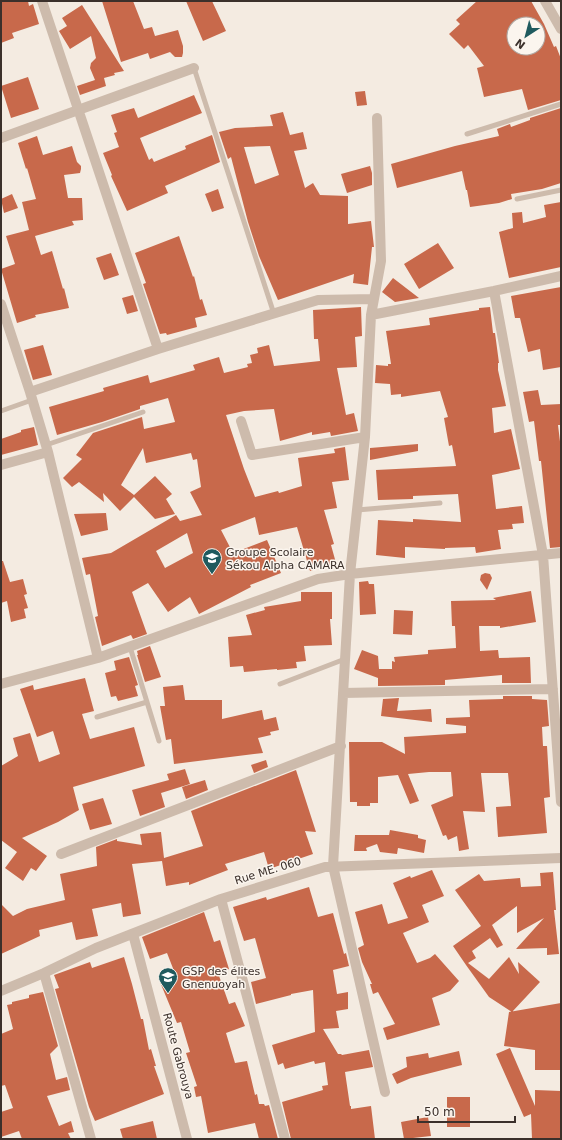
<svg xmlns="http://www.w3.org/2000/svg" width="562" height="1140" viewBox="0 0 562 1140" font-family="'DejaVu Sans',sans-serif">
	<rect width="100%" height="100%" fill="#f4ebe1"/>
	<path fill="#c8694b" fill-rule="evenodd" d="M1 1H28L29 6 33 4 39 24 12 33 14 38 1 43Z
		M102 1H133L144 29 152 27 155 36 178 30 183 46V53L182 57H175L170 52 150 59 148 53 121 62Z
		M186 1H212L226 31 203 41Z
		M477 1H531L544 24 554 47 556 46 561 59V100L528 110 522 89 484 97 477 68 484 66 468 45 464 49 449 34 460 24 456 20ZM514 24H538V48H514Z
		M82 5 124 71 114 73 115 75 104 78 106 86 80 95 77 86 95 80 90 68 91 63 96 58 91 36 70 49 59 31 67 26 62 18Z
		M28 77 39 109 11 118 1 86Z
		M365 91 367 105 357 106 355 92Z
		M194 95 202 113 140 138 149 160 152 158 154 162 186 149 185 146 212 135 220 162 165 186 168 193 127 211 111 176 112 175 103 153 119 147 114 133 117 132 111 115 134 108 138 118Z
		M561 108V183L542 189 511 194 512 199 499 203 470 207 467 190H466L462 171 397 188 391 164 455 146 499 136 497 129 510 124 511 127 530 120V118Z
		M283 112 290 135 303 132 307 149 294 151 305 188 313 183 320 195 348 196V224L371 221 374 247H372L368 285 353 283 354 274 278 300 259 256 248 222 231 157 228 159 219 132 235 128 273 126 270 115ZM270 146 279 175 255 184 244 147Z
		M37 136 43 155 72 146 77 162 81 166V169L80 173 64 175 68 198H82L83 220 72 221 74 225 35 236 41 255 52 251 63 289 64 288 69 308 35 315 36 317 17 323 1 269 15 264 6 236 29 230 22 202 36 199 27 168 26 169 18 143Z
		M370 166 372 173V185L347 193 341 174Z
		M218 189 224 208 212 212 205 194Z
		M12 194 18 208 4 213 1 199Z
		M561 202V267L509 278 499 232 513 228 512 213 522 212 523 223 546 217 544 205Z
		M179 236 193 277 194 276 200 300 202 299 207 315 195 318 197 327 167 335 166 333 160 334 143 284 146 283 135 253Z
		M438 243 454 268 419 289 404 264Z
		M111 253 119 275 104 280 96 258Z
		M393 278 419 298 395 302 382 292Z
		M561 287V367L543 370 540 349 528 352 520 318H515L511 296Z
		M133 295 138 311 127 314 122 298Z
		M361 307 362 336 355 337 357 367 337 368 346 415 354 413 358 431 331 436 330 432 312 435V432L280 441 274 409 244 411 226 415 244 469 255 497 278 491 279 493 302 486 298 458 335 453 334 449 345 447 349 480 332 482 337 508 324 510 334 544 331 545 336 563 310 571 297 527 259 535 255 517 221 530 233 553 267 540 281 573 250 585 251 587 199 614 190 597 168 612 148 583 132 592 147 634 133 639 131 635 102 646 95 617 98 616 90 574 86 575 82 558 111 553 176 515 180 521 202 515 190 492 201 487 197 459 193 460 191 453 146 463 143 448 121 485 134 495 155 476 172 494 166 499 175 514 155 519 134 497 120 511 103 493 104 502 79 482 72 487 63 478 82 459 76 455 93 433 142 417 144 429 175 422 168 398 140 406V409L102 422 57 435 49 407 104 391 103 388 148 375 150 383 195 370 193 365 219 357 224 373 248 367 247 364 252 363 250 355 258 353 257 348 269 345 274 366 320 361 318 339H314L313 310ZM187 533 193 553 165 568 156 551Z
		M490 307 493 333H495L499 363H498V370L506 406 492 408 494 433 511 429 520 469 492 475 496 509 522 506 524 523 512 524 513 529 498 530 501 549 476 553 475 547 445 548V549L405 547V558L376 555 378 520 413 522V519L461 522 458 494 413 496V499L378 500 376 470 456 466 452 445 449 446 444 418 448 417 440 391 401 397V394L391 395 390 384 375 383 376 365 388 366V364H391L386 331 430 325 429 318 479 310V308Z
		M43 345 52 375 33 380 24 350Z
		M538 390 541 405 561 404V425H558L561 450V547L550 548 541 461H539L534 421 529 422 523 392Z
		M34 427 38 445 1 455V439L21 432V430Z
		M418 444V451L370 460V448Z
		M106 513 108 530 81 536 74 514Z
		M1 561H3L10 582 23 579 27 594 24 595 28 608 24 609 26 618 11 622 7 601 1 603Z
		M485 573 490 574 492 578 487 590 480 580 481 575Z
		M368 581 369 584H374L376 614 360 615 359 582Z
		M531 591 536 622 500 628V626H479L480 651 498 650 499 658 530 657 531 683H502V675L445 680V685L378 686V678L354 669 362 650 378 656 379 669H392V661L395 662 394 657 428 654V650L456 648 455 626H452L451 601 496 600 493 598Z
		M301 592H332V619H330L332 645 304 646 306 661 296 662 297 668 277 670V669L244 672 243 666 230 667 228 637 252 635 246 615 265 610 264 607 301 601Z
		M394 610 413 611 412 635 393 634Z
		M150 646 161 677 145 682 137 655H138L137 651Z
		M129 657 138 685 135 686 138 696 118 701 116 696 111 697 105 673 116 670 114 661Z
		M85 678 94 711 82 714 90 739 134 727 145 766 73 787 79 810 58 822 22 838 47 856 36 871 31 868 23 881 5 868 17 852 1 840V766L18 756 13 738 30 733 39 762 60 754 53 731 37 737 20 689 33 685 34 690Z
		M183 685 185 700H222V719L262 710 264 720 276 717 279 730 270 732 271 735 258 738 263 753 174 764 171 739 166 740 160 706H165L163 687Z
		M503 696H532V699L547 700 549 726 542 727 543 746H547L550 797 544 798 547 833 498 837 496 807 511 806 508 773H481L485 812 463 811 469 849 459 851 457 836 448 840 446 835 443 836 431 805 453 796 451 772H429L408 774 419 801 410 804 398 775 378 777V803H370V806H357V802H350L349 742H382L405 754 404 737 466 733V726L446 724V718L470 717 469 700 503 699Z
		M399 698 397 711 431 709 432 722 381 716 383 699Z
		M266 760 268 767 254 773 251 765Z
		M185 769 190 784 161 793 165 807 140 816 132 790 169 780 167 774Z
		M296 770 316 832 305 831 313 854 269 869 264 852 225 864 228 870 189 885V882L166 886 162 861 132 864 141 914 123 917 121 903 92 909 98 936 76 940 72 922 39 930 40 936 1 954V904L13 916 27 909 65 900 60 874 97 866 96 847 117 839V841L142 845 140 834 161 832 164 858 203 846 191 811Z
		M205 780 208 790 186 799 182 787Z
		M103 798 112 824 90 830 82 804Z
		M390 830 418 835V838L426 840 424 853 398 848 397 854 380 852 377 844 366 848 367 851H354L355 835H389Z
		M432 870 444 896 422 905 429 922 403 933 417 963 430 958 435 954 459 981 450 991 432 998 440 1025 387 1040 383 1028 395 1024 378 992 373 994 370 984H372L362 962 358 948 364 945 355 912 382 904 388 924 408 918 393 883 410 876 411 878Z
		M553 872 556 910H554L559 954 547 955V948L516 949 544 918 517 933V906L492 925 503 945 497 948 490 938 472 951 476 958 468 963 489 979 509 957 519 974 518 962 540 982 512 1012 489 997 466 965 468 964 466 965 453 946 481 926 455 890 479 874 484 881 520 878 521 887 541 886 540 873Z
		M309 887 318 917 333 913 344 954 346 953 349 966 333 970 337 994 348 992V1009L336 1011 339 1028 323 1029 338 1054H341L342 1055 369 1050 373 1067 345 1072 350 1106H351V1109L371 1106 375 1139H291L282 1102 323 1090 322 1086 328 1085 325 1062 315 1064 314 1061 285 1069 283 1063 278 1065 272 1045 315 1032 313 990 291 994V995L256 1004 251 982 266 978 255 938 244 941 233 907 266 897 267 900Z
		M204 912 214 942 220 940 229 969 218 973 229 1004 235 1002 245 1026 226 1033 235 1063 247 1061 255 1095 257 1094 259 1104H264L265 1106 269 1105 278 1139H259L255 1123 208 1133 201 1096 196 1097 194 1087 197 1086 186 1053 190 1052 181 1022 177 1023 160 982 176 976 167 953 150 959 142 937Z
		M124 957 132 984 141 1019H143L149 1050 151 1049 156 1066H154L164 1094 95 1121 89 1107 55 989 59 988 54 975 90 962 92 968Z
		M43 992 58 1046 50 1054 56 1080 67 1077 70 1090 47 1096 59 1126 71 1121 74 1132 68 1133 71 1139H22L19 1131 1 1137V1112L13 1108 5 1085 1 1086V1034L13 1029 7 1005 12 1004V1002L29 998V995Z
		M561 1003V1070H535V1050L504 1046 509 1012Z
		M510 1048 535 1106V1090L561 1091V1139H532L531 1114 524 1117 496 1054Z
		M459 1051 462 1065 411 1078 397 1084 392 1074 407 1067 406 1057 428 1053 429 1058Z
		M447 1097H470V1127H447Z
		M428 1117 431 1136 404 1139 401 1122Z
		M153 1121 157 1139H123L120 1129Z"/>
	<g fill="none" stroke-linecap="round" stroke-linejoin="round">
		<path stroke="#cdbbac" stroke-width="5" d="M194 68 274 314
			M467 134 561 104
			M517 199 561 190
			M1 411 32 400
			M46 445 143 412
			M357 510 440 503
			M130 647 159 741
			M280 684 345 659
			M97 717 147 702"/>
		<path stroke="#cdbbac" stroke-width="10" d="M42 1 158 349
			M545 1 561 29
			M377 118 381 261 371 315 365 437 350 574 333 866 385 1092
			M1 138 194 68
			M494 291 543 555 561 802
			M1 304 30 392 48 452 98 658
			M371 315 494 291 561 276
			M30 392 158 349 318 300 374 299
			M241 421 252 455 365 437
			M1 465 48 452
			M1 684 98 658 318 579 350 574 561 553
			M343 693 553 689
			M61 854 341 746
			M221 899 285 1139
			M133 934 187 1139
			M44 973 91 1139
			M1 991 44 973 96 948 221 899 325 867 561 858"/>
	</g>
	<defs>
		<g id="school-pin" transform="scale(1)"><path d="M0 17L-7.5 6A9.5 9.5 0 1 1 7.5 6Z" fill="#1f5a5e" stroke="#fbf5ee"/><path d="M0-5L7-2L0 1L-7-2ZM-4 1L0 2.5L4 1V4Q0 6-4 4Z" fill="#fff"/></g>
	</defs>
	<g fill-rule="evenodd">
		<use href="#school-pin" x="212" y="558"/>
		<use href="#school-pin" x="168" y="977"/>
	</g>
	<g text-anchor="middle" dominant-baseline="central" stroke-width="3" stroke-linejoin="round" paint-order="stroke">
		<g font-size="11" fill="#3b302b" stroke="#fbf5ee" text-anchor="start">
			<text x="226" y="552">Groupe Scolaire<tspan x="226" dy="13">Sékou Alpha CAMARA</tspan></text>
			<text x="182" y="971">GSP des élites<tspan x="182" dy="13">Gnenuoyah</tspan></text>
		</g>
		<g font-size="11" fill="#3b302b" stroke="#fbf5ee">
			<text transform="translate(268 871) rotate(-17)">Rue ME. 060</text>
			<text transform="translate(178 1056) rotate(75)">Route Gabrouya</text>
		</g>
	</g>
	<rect width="562" height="1140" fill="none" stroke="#3b302b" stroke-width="4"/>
	<g transform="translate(526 36) rotate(216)"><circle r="19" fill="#fbf5ee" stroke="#aea6a0"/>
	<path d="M0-3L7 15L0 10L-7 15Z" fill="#1f5a5e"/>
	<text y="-6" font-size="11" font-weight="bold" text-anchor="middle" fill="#3b302b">N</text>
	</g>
	<path d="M418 1116v6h97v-6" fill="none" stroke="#3b302b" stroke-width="2"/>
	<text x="424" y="1116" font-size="12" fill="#3b302b" stroke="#fbf5ee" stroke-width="3" paint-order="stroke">50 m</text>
</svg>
